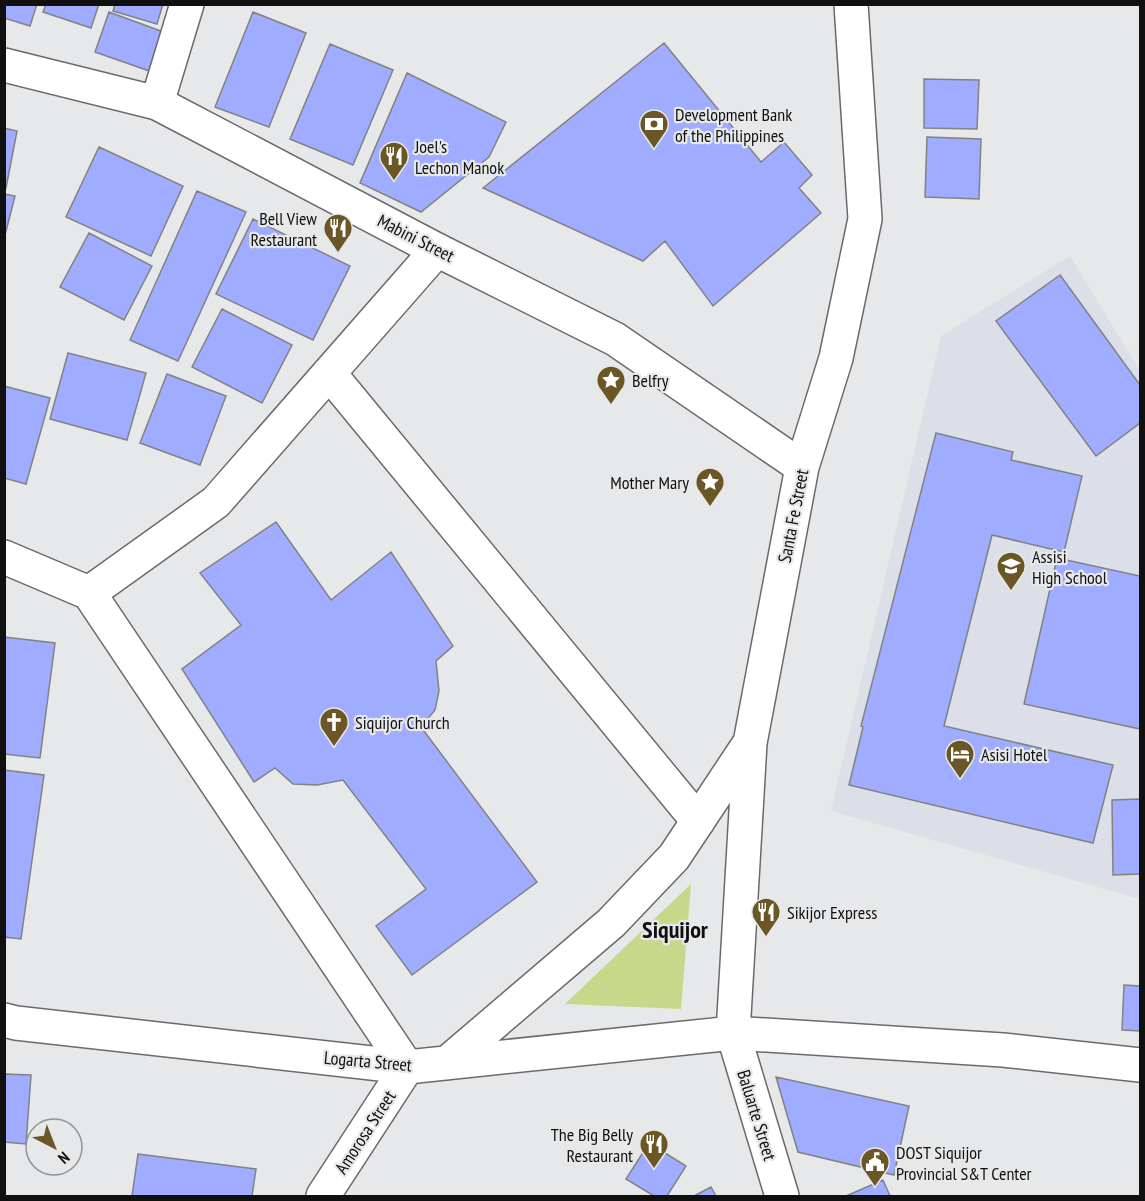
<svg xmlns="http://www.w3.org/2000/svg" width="1145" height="1201" viewBox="0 0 1145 1201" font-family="'PT Sans Narrow',sans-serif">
	<rect width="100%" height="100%" fill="#e7e8e9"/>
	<path fill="#dcdee8" d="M1070 256 1140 371V899L831 811 941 336Z"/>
	<path fill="#c8d88a" d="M691 884 681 1009 565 1004Z"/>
	<path fill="#9facff" stroke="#818284" stroke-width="1.5" d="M4 4H37L30 26 4 18Z
		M46 4H99L91 28 43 12Z
		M115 4H163L157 24 113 11Z
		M109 12 169 34 155 73 95 52Z
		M253 12 306 33 269 127 215 107Z
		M664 43 761 162 784 142 812 175 799 188 821 213 713 306 665 241 643 261 483 188Z
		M330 44 393 70 353 165 290 139Z
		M407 73 506 122 489 157 421 212 360 183Z
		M924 79 979 80 977 129 924 128Z
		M4 128 17 131 6 188H4Z
		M927 137 981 139 979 199 925 197Z
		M99 147 183 186 151 256 66 217Z
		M197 191 246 212 178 361 130 340Z
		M4 194 15 196 4 239Z
		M253 219 350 266 313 340 216 294Z
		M89 233 152 266 124 320 60 287Z
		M1060 275 1140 385V423L1096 456 996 321Z
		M222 309 292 345 262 403 192 367Z
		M68 353 146 373 127 440 50 419Z
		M167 374 226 396 200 465 140 443Z
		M4 386 50 398 26 484 4 478Z
		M936 433 1013 452 1011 460 1082 476 1064 552 992 535 944 726 1113 765 1093 843 849 785 863 727 861 726Z
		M276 522 331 600 391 552 453 646 436 661 439 691 435 710 421 727 537 882 412 975 376 926 426 889 343 780 317 785 293 784 275 768 254 782 182 669 241 625 200 573Z
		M1057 558 1140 576V729L1024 704Z
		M4 637 55 643 40 758 4 754Z
		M4 770 44 775 21 939 4 937Z
		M1140 799V874L1113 875 1112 800Z
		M1124 985 1140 986V1031L1122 1030Z
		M4 1074 31 1075 26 1144 4 1142Z
		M776 1077 909 1106 894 1175 798 1152Z
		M649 1143 686 1166 667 1196H654L626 1179Z
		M138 1154 256 1169 252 1196H132Z
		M883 1180 890 1196H846Z
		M711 1187 716 1196H694Z"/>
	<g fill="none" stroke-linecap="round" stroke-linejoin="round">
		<g stroke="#6a6a6c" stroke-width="36">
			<path id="street" d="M157 103 187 4
				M329 373 698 821
				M4 557 89 593
				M89 593 407 1067 323 1196
				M89 593 216 502 437 250"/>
		</g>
		<g stroke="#6a6a6c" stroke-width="36">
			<path id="secondary" d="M4 65 157 103 437 250 615 339 802 467
				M4 1020 16 1023 407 1067 733 1033 1003 1050 1140 1065
				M447 1063 611 923 674 857 749 744
				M782 1196 733 1033 750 743 802 467 836 358 865 219 851 4"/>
		</g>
		<use href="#street" stroke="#fff" stroke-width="33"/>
		<use href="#secondary" stroke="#fff" stroke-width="33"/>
	</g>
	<defs>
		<g id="bank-pin" transform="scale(1.5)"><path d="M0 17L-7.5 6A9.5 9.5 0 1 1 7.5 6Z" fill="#6b5725" stroke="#e7e8e9"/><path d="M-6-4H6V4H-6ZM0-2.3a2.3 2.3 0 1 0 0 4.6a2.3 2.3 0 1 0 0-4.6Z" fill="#fff"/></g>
		<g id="restaurant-pin" transform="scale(1.5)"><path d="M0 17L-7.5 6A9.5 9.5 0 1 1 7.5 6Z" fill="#6b5725" stroke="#e7e8e9"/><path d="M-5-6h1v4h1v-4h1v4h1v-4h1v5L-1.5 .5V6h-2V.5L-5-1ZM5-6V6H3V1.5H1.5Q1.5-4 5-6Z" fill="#fff"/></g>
		<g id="sight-pin" transform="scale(1.5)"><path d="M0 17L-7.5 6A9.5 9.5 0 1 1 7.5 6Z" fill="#6b5725" stroke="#e7e8e9"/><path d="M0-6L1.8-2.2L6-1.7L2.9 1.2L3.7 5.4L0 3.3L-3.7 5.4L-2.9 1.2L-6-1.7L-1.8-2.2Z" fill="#fff"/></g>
		<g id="school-pin" transform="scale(1.5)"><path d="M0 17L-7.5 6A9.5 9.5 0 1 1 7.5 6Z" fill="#6b5725" stroke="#e7e8e9"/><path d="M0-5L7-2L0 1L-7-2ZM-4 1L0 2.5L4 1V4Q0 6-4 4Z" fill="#fff"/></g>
		<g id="church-pin" transform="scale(1.5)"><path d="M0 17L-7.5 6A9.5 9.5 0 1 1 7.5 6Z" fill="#6b5725" stroke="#e7e8e9"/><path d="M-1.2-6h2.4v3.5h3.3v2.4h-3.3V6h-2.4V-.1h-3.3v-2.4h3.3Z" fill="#fff"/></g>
		<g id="hotel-pin" transform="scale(1.5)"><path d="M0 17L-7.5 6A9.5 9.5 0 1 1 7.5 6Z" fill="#6b5725" stroke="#e7e8e9"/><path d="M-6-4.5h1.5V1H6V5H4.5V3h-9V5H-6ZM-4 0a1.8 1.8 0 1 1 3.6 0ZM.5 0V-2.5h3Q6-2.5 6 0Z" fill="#fff"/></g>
		<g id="civic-pin" transform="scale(1.5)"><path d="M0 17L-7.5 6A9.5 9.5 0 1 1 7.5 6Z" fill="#6b5725" stroke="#e7e8e9"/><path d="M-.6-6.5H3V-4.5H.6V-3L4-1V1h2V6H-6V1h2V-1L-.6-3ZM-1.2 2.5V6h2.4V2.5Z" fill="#fff"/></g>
	</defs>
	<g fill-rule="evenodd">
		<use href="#bank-pin" x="654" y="124"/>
		<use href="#restaurant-pin" x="394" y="156"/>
		<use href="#restaurant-pin" x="338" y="228"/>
		<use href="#sight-pin" x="611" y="380"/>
		<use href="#sight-pin" x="710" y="482"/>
		<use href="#school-pin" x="1011" y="566"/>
		<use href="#church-pin" x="334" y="722"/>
		<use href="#hotel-pin" x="960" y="754"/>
		<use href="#restaurant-pin" x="766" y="912"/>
		<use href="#restaurant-pin" x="654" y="1144"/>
		<use href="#civic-pin" x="875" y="1162"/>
	</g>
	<g text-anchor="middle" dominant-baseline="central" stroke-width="4.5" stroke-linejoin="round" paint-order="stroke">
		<g font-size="18" fill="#101011" stroke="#e7e8e9" text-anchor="start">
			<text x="675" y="114">Development Bank<tspan x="675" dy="21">of the Philippines</tspan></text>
			<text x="415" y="146">Joel's<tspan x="415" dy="21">Lechon Manok</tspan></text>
			<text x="317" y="218" text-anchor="end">Bell View<tspan x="317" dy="21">Restaurant</tspan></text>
			<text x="632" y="380">Belfry</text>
			<text x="689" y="482" text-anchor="end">Mother Mary</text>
			<text x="1032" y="556">Assisi<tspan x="1032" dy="21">High School</tspan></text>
			<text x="355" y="722">Siquijor Church</text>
			<text x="981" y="754">Asisi Hotel</text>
			<text x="787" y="912">Sikijor Express</text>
			<text x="633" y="1134" text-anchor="end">The Big Belly<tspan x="633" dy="21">Restaurant</tspan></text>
			<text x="896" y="1152">DOST Siquijor<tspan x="896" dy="21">Provincial S&amp;T Center</tspan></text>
		</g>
		<g font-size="18" fill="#101011" stroke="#e7e8e9">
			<text transform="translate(416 238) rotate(27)">Mabini Street</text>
			<text transform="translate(793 516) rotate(-79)">Santa Fe Street</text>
			<text transform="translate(368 1061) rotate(5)">Logarta Street</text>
			<text transform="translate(757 1115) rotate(73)">Baluarte Street</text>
			<text transform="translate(365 1132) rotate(-57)">Amorosa Street</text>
		</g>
		<g font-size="24" font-weight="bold" fill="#101011" stroke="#e7e8e9">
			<text x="675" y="929">Siquijor</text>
		</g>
	</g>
	<rect width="1145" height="1201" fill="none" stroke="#101011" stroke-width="12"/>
	<g transform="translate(54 1147) rotate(138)"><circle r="28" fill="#e7e8e9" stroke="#919293" stroke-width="1.5"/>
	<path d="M0-4.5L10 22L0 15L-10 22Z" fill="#6b5725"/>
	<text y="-9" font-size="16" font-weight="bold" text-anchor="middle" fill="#101011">N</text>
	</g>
</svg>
